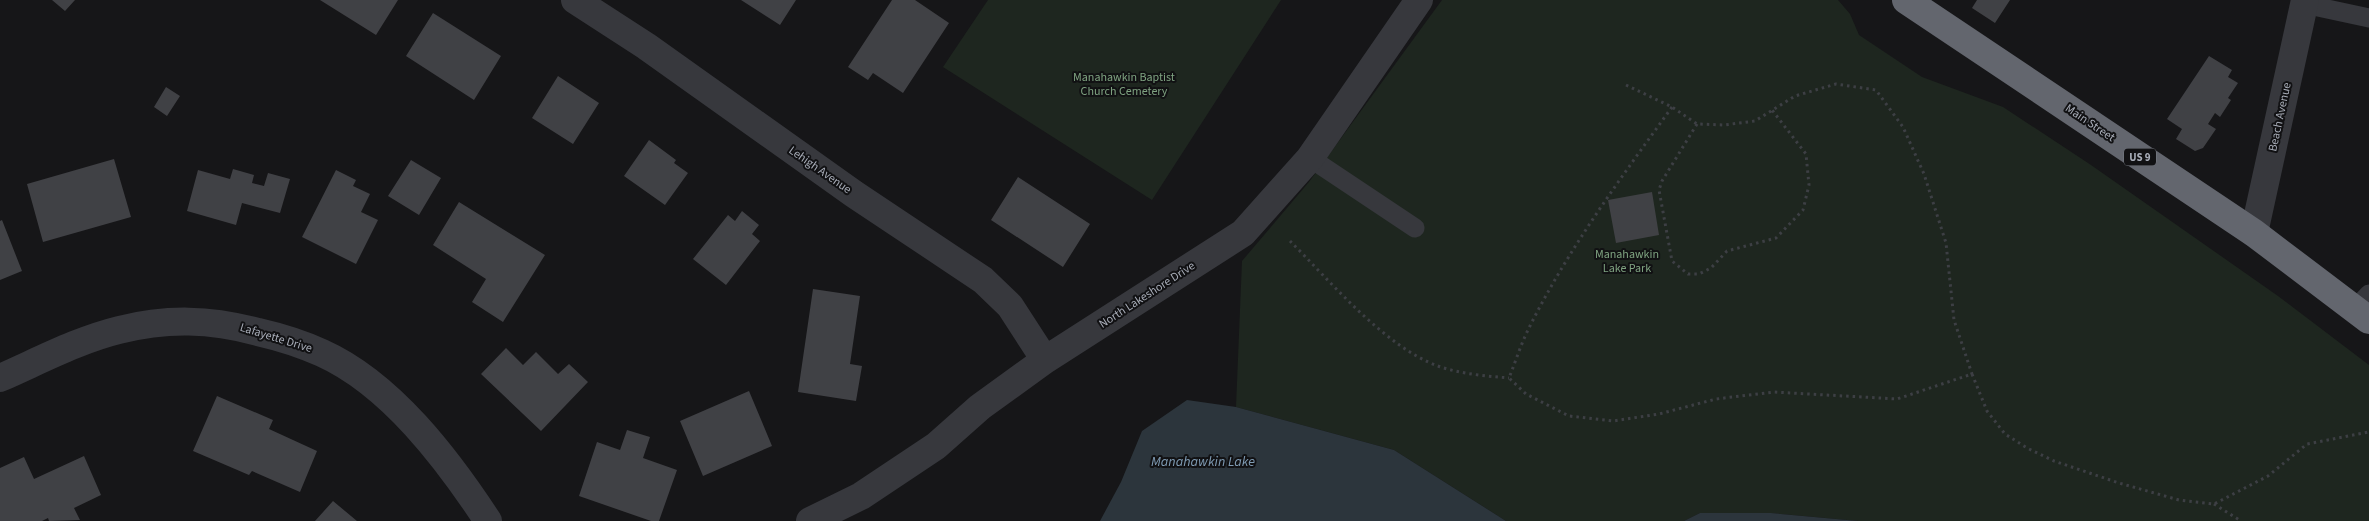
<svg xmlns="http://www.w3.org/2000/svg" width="2369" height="521" viewBox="0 0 2369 521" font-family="'Source Sans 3',sans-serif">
	<rect width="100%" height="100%" fill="#161618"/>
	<path fill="#1e261f" d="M988 0H1281L1152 200 943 67Z
		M1442 0H1838L1850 14 1859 35 1922 77 2003 107 2091 165 2278 296 2369 365V521H1858L1771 513H1700L1684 521H1506L1394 450 1236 407 1242 261 1309 182Z"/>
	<path fill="#2c353c" d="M1187 400 1236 407 1394 450 1506 521H1100L1121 482 1142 431Z
		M1700 513H1771L1858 521H1684Z"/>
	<path fill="#404145" d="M52 0H75L65 11Z
		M320 0H398L376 35Z
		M741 0H796L780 25Z
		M892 0H915L949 23 903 93 873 73 868 80 848 67Z
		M1977 0H2010L1995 23 1972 8Z
		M433 13 501 56 474 100 406 56Z
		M2209 56 2232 70 2228 77 2238 83 2228 98 2231 100 2220 117 2215 113 2208 124 2216 129 2203 148 2195 151 2176 139 2182 129 2167 119Z
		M558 76 599 103 573 144 532 118Z
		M166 87 180 96 167 116 154 107Z
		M649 140 676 160 674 163 688 173 665 205 624 176Z
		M114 159 131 217 43 242 27 184Z
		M411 160 441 178 419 215 388 196Z
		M233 169 254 175 252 183 264 186 268 173 290 179 280 213 242 203 236 225 187 211 198 170 230 179Z
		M336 170 356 180 353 186 370 194 361 212 378 220 356 264 302 237Z
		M1018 177 1090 224 1063 267 991 220Z
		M1652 192 1659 235 1616 243 1608 200Z
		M459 202 545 255 503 322 472 302 486 279 433 245Z
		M742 211 759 225 752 234 760 241 726 285 693 259 728 215 735 221Z
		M2 220 22 271 0 280V221Z
		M813 289 860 296 850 364 862 366 856 401 798 392Z
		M506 348 523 365 536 352 558 374 569 364 588 382 541 431 481 374Z
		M749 391 772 446 703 476 680 421Z
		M217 396 273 420 269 429 317 451 300 492 252 471 249 475 193 451Z
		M627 430 650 437 643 458 677 470 659 521H651L579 496 597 442 620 450Z
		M84 456 101 495 74 508 80 520 49 521 48 518 42 521H0V468L24 457 34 479Z
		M333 501 357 521H315Z"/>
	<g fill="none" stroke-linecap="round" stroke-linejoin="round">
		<path stroke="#3d3f44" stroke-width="3" stroke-dasharray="2.5 4" stroke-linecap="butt" d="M1626 85 1672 107 1697 124 1724 125 1755 121 1795 96 1836 84 1876 90 1903 127 1924 174 1946 243 1954 320 1972 374
			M1672 107C1620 179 1566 252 1527 332 1520 347 1515 363 1509 378L1526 394 1569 416 1613 421 1659 414 1716 399 1774 392 1897 399 1972 374 1987 411 2005 434 2027 448 2054 461 2119 483 2179 500 2214 504 2268 476 2307 444 2369 432
			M1697 124 1662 181 1659 190 1672 261 1688 274H1699L1711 268 1727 251 1776 238 1803 210 1809 185 1806 154 1772 110
			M1290 241C1330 281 1385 347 1438 366 1460 374 1486 376 1509 378
			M2214 504 2241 521"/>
		<path stroke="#37383d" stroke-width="19" d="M2304 4 2369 18
			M1310 158 1415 228
			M2355 309 2369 294"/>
		<path stroke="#37383d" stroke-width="28" d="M575 0 646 46 854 194 983 280 1010 306 1045 360
			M2254 233 2305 0
			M0 378C39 361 78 340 119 330 167 318 210 319 258 332 280 337 302 344 322 353 391 384 448 460 488 521
			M810 521 861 496 936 446 980 407 1045 360 1243 233 1310 158 1419 0"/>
		<path stroke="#63666e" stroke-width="28" d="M1906 0 2254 233 2369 320"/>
	</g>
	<g text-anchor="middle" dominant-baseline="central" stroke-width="4" stroke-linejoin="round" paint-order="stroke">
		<rect fill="#111113" stroke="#7b7e86" stroke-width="1" x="2124" y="148.5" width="32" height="17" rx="4"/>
		<g font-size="11" font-weight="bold" fill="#a8adb8">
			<text x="2140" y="157">US 9</text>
		</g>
		<g font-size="12" fill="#7fa381" stroke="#111113">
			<text x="1124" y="77">Manahawkin Baptist<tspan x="1124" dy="14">Church Cemetery</tspan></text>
			<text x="1627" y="254">Manahawkin<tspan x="1627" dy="14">Lake Park</tspan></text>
		</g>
		<g font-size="12" fill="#a8adb8" stroke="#111113">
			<text transform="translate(2280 117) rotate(-78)">Beach Avenue</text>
			<text transform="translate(2090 123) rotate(34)">Main Street</text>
			<text transform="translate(820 170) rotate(35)">Lehigh Avenue</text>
			<text transform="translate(1147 295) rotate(-33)">North Lakeshore Drive</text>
			<text transform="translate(276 338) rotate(17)">Lafayette Drive</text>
		</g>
		<g font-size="14" font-style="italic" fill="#7f9bb3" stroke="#111113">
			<text x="1203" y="462">Manahawkin Lake</text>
		</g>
	</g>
</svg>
